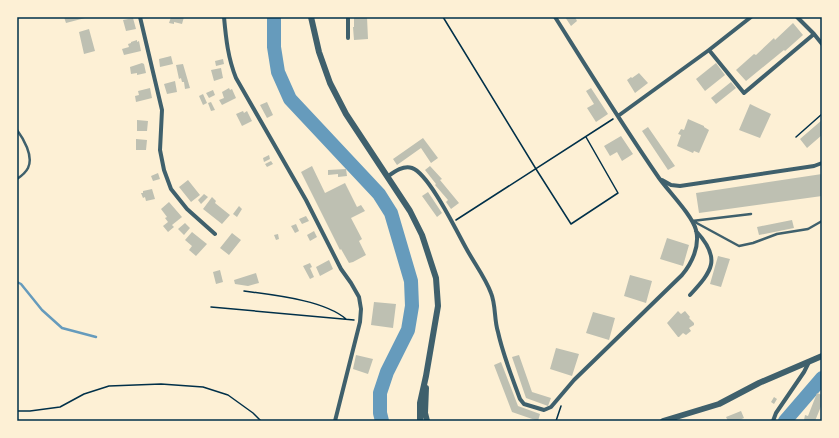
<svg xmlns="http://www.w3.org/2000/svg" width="839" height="438" viewBox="0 0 839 438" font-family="'Golos Text',sans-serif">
	<rect width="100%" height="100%" fill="#fdf0d5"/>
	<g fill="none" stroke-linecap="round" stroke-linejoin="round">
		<path stroke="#669bbc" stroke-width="2.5" d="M17 282 21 284 42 310 62 328 96 337"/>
		<path stroke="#669bbc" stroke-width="14" d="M274 17V47L278 72 290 99 379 194 391 213 411 281 412 306 408 330 387 372 380 393V413L382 421
			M785 421 822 378"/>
	</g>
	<path fill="#bec0b2" d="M64 17H85V18L66 23Z
		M171 17H184L182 24 174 22V24L169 23Z
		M354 17H367L368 39 354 40 353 27H354Z
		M565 17H575L577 21 571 26Z
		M133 18 136 29 126 31 123 20Z
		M793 23 803 35 785 51 784 50 746 81 736 70 754 54 756 55 774 38 775 40Z
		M89 29 95 51 84 54 79 32Z
		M137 40V42L139 41 141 51 124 55 122 49 129 47 128 44 131 43V42Z
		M171 56 173 64 160 67 159 59Z
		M223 59 224 64 216 66 215 61Z
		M142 63 144 64 146 73 137 75V73L131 74 130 67Z
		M716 63 725 75 705 91 696 79Z
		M183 64 190 88 185 89 184 82H182L181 78 179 79 176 65Z
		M221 68 223 78 214 81 211 70Z
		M639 73 648 83 635 93 627 80 631 77 632 78Z
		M175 81 177 92 167 94 164 84Z
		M731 82 736 88 716 104 711 98Z
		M150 88 152 98 136 102 135 96 139 95 138 91Z
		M229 88 230 90 232 89 236 98 222 105 219 100 224 98 222 92Z
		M591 88 608 114 596 122 587 108 594 104 586 91Z
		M213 90 215 95 209 98 206 93Z
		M203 94 207 103 203 105 199 96Z
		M211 102 215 110 211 111 208 103Z
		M267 102 273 115 267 118 260 105Z
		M750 104 771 114 760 138 739 130Z
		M243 111 244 113 247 111 252 121 242 126 236 114Z
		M688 119 704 126V127L709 130 699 153 694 151 693 153 677 146 681 135 678 134 681 129 684 130Z
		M137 120 148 121 147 131H137Z
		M822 120V135L807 148 800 139Z
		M648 127 675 166 668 170 642 131Z
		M621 136 633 154 622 161 617 152 610 156 604 146Z
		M423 138 438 158 431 163 421 148 397 165 393 159Z
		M136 139 147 140 146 150H136Z
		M269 155 270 159 264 162 263 158Z
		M271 161 273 164 267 167 265 164Z
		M312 166 325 193 345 183 357 207 361 205 365 211 351 218 362 239 359 241 366 255 353 262 349 263 341 249 340 250 301 172Z
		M430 166 442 179 440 180 459 203 451 209 446 202 448 200 435 185 436 184 425 170Z
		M346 169 347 176 338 177V174L328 175V170Z
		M158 173 160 179 153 181 151 176Z
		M822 174V196L699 213 696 193Z
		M188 180 200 195 191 202 179 187Z
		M152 189 155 199 146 201 145 197 143 198 141 193H143V191Z
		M428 192 442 213 437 217 422 196Z
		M204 194 208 197 201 204 198 200Z
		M212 197 216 201 215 203 230 215 222 224 203 209Z
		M169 202 182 217 172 225 174 227 168 232 163 226 168 222 165 218 167 217 161 209Z
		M239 206 242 209 237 217 233 214Z
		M306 216 309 221 302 224 299 219Z
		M792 220 794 228 759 235 757 227Z
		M185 223 190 228 184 235 178 229Z
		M296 224 299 231 295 233 291 226Z
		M314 231 317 237 310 241 307 235Z
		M192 232 207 244 196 256 189 250 192 246 185 240Z
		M232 233 241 240 229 255 220 248Z
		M278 234 279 239 276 240 274 235Z
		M667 238 689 245 683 266 660 259Z
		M718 256 730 259 721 287 710 284Z
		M329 260 333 269 320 276 316 267Z
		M310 263 312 267 310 268 314 277 310 279 303 266Z
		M220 270 223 282 216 284 213 272Z
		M256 273 259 283 248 286 235 284 234 280Z
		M630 275 652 281 646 303 624 296Z
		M374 302 396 304 393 328 371 325Z
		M678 311 681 314 685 311 690 317 689 318 694 323V325L689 328 691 331 686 335 683 333 679 337H678L667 323Z
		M593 312 615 318 609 340 586 333Z
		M556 348 579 354 572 376 550 369Z
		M356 355 373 359 368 374 353 369Z
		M519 355 532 392 551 398 548 406 526 398 512 357Z
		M501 362 518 406 540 414 538 421 512 412 494 365Z
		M817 393 822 395V404L815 421 804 420 805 415 808 416Z
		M774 397 777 399 774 404 771 402Z
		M741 411 744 418 737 421H728L726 417Z"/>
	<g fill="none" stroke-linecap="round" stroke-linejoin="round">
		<path stroke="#003049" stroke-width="1.5" d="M443 17 536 169 571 224 618 193 586 137
			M796 137 822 114
			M456 220 613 119
			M244 291C273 295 324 300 346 319
			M211 307 354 320
			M17 411H30L60 407 84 394 109 386 161 384 203 387 228 395 253 413 261 421
			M556 421 561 406"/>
		<path stroke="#3f606c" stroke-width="2.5" d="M17 130C23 138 34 156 28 168 26 172 20 177 17 179
			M692 221 751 214
			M693 221 739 246 753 243 777 234 808 229 822 221"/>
		<path stroke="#3f606c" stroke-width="4" d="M140 17 162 110 160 150 164 170 171 189 187 209 215 234
			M224 17C226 39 228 58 236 78L306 200 341 269 351 283 359 297 361 309 360 322 335 421
			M797 17 814 34 822 44
			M348 38V17
			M709 50 744 93 814 34
			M618 116 709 50 751 17
			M387 177C394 172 403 165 412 168 429 174 456 230 466 248 474 263 485 277 491 293 496 305 494 320 498 332 503 355 512 377 520 399L524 404 544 410 551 407 574 380 682 275C692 263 700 246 696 230 692 215 669 192 659 178 623 126 589 71 555 17
			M662 180 671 185 680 186 814 166 822 163
			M690 295C712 271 722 259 696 231
			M773 421 776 413 804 372 809 362"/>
		<path stroke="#3f606c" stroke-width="6" d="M311 17 319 52 330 83 346 114 410 211 422 235 436 278 438 306 426 376 420 403V421
			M426 388 425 413 427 421
			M663 421 719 404 759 383 822 356"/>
	</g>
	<rect width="839" height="438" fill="none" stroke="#fdf0d5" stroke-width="36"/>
	<rect x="18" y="18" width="803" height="402" fill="none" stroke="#003049" stroke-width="1.5"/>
</svg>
